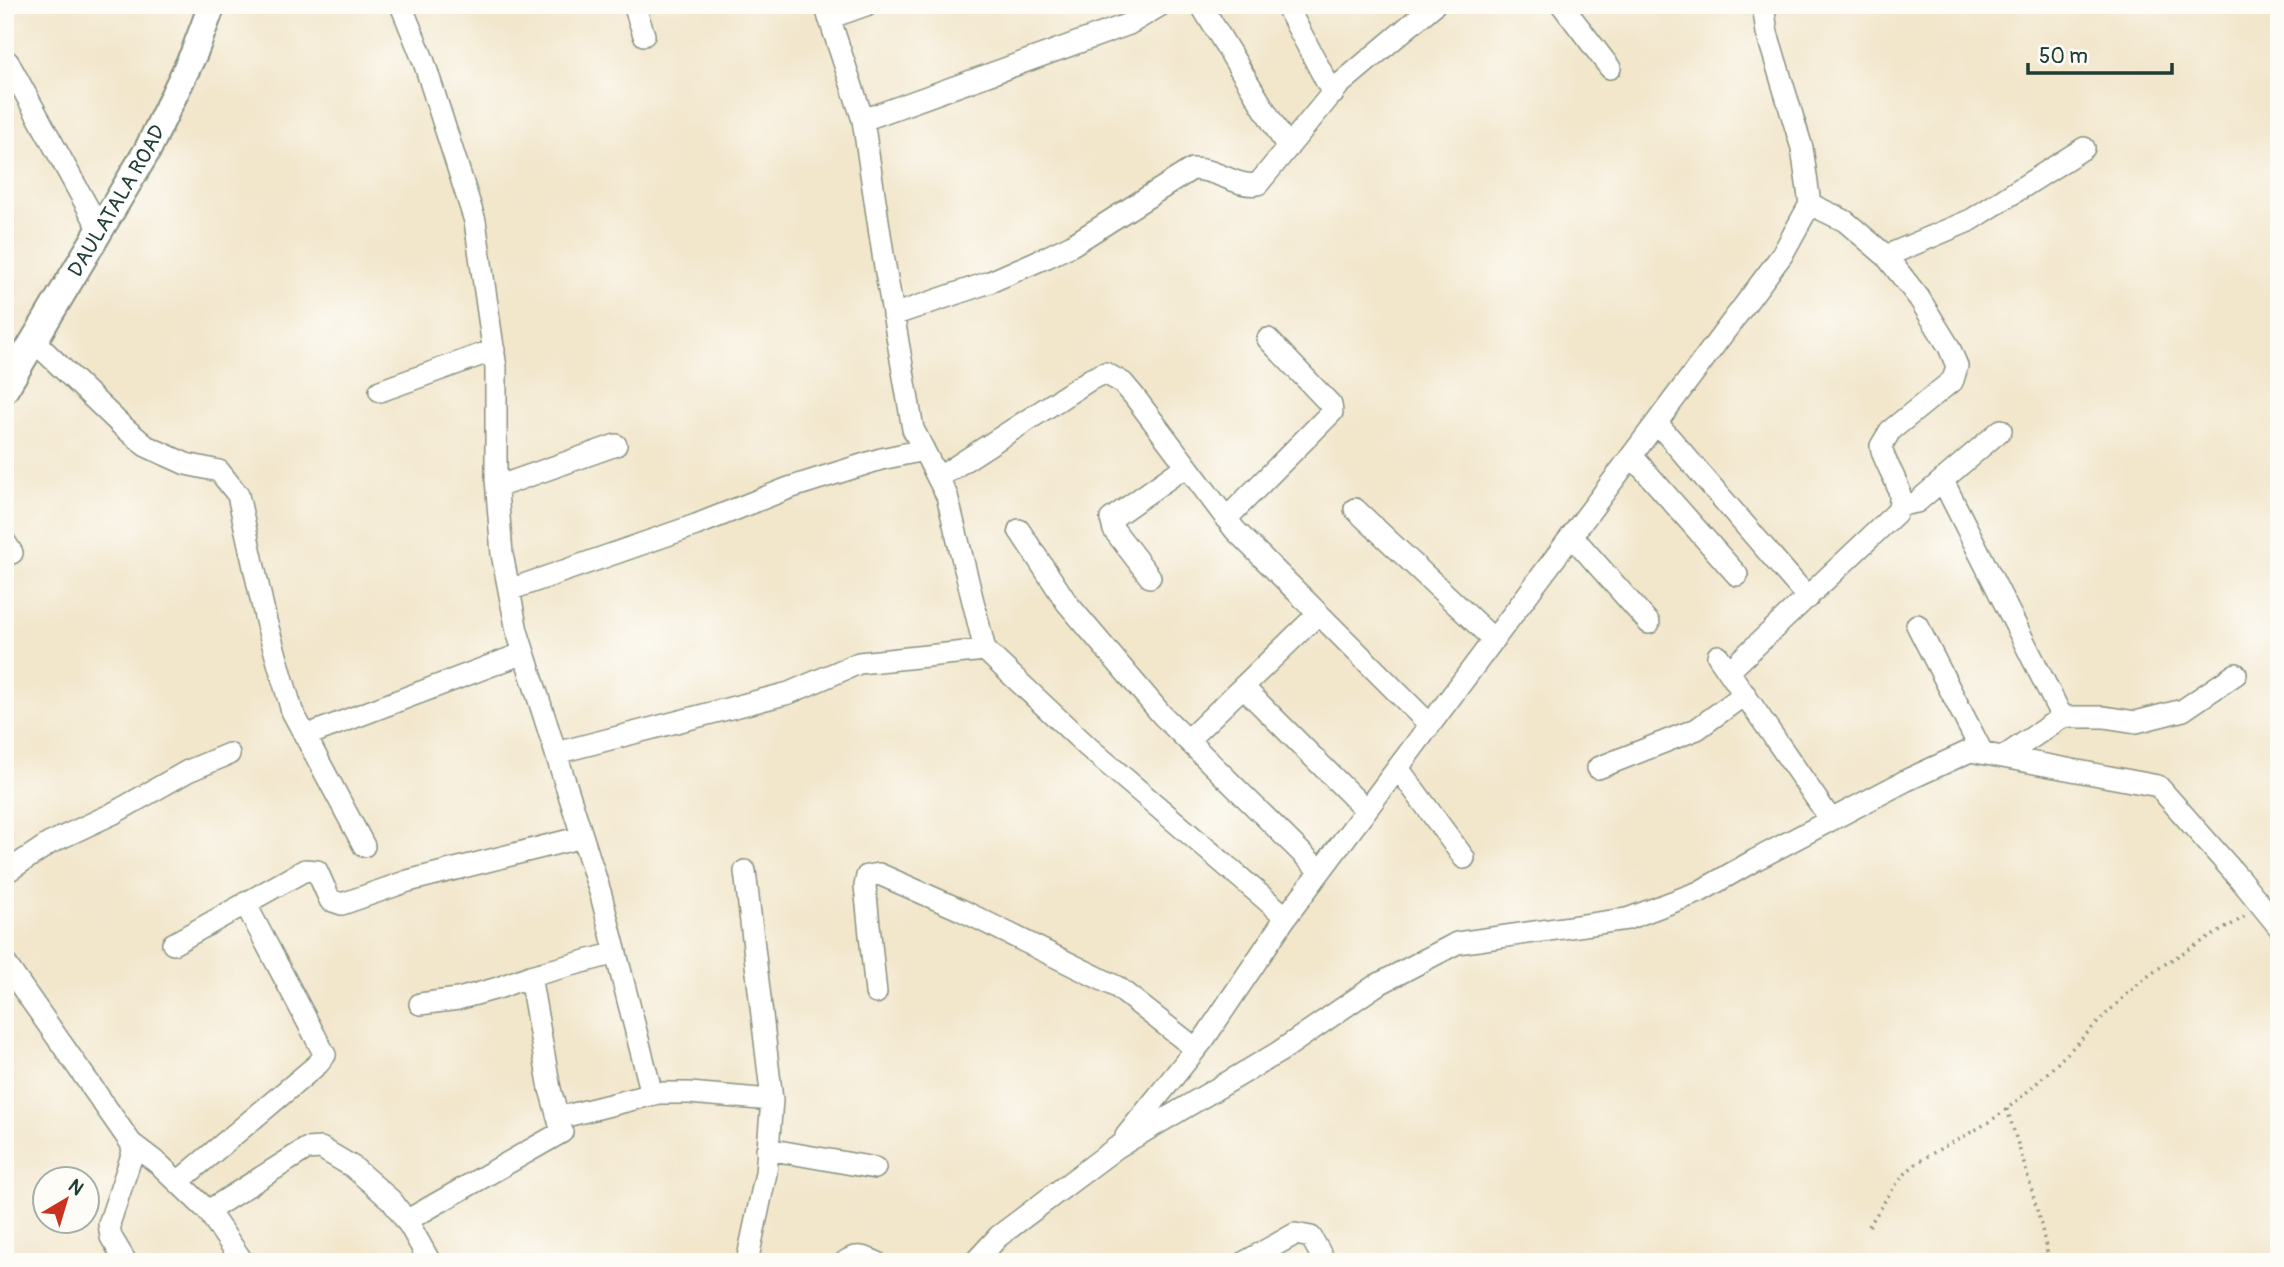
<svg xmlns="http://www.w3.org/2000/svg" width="2284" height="1267" font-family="Pangolin,sans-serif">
<rect width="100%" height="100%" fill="#fdfcf7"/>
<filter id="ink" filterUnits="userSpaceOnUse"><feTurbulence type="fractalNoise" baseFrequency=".0143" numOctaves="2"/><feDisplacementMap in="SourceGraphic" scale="14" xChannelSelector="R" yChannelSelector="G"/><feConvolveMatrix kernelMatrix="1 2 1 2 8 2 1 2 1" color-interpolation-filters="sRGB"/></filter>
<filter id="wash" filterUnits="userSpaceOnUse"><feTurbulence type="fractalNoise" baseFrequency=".00686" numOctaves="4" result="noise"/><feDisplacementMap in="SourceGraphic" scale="28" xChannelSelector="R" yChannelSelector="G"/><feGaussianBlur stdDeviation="1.57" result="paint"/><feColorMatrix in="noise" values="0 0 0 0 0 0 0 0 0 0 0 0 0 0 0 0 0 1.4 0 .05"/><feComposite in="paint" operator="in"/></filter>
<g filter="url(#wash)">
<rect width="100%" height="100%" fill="#f2e6cb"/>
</g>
<g filter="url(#ink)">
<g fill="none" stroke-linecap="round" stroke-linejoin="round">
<defs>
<path id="minor" d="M401,5L424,62L475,221L496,368V479L502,554L517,631L601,895L652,1094
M634,5L644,35
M825,5L863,120L884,261L913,429L947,496L985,650L1088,747L1286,917
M1201,5L1288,148
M1286,5L1333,94
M1562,5L1610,68
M829,18L866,5
M8,62L100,230
M863,120L1129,24L1161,5
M1886,256L1971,220L2084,148
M893,315L990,282L1047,257L1072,245L1192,169C1216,168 1237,188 1258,184L1339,85L1434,5
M34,341L120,424L146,446L186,464L219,471L238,495L266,621L292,711L364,846
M380,391L494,350
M1657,423L1808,598
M1632,456L1737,575
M938,478L1091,379L1105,373L1123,383L1134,396L1235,530L1430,725
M1943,481L2062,717
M497,487L616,445
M1901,505L1917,502L2001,430
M1355,509L1494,640
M1226,519L1332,412L1331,405L1268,339
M1019,530L1067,603L1162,715L1320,871
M1572,536L1649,623
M5,542L12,553
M1150,577L1114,530L1111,519L1186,466
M509,590L696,525L789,488L881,459L924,450
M1917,625L1982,752
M1718,656L1831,820
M1729,671L1896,513C1910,491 1884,468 1881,446L1890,431L1953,380L1957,366L1949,347L1919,298L1886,256L1845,221L1810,204
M1243,687L1366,810
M305,736L524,653
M1188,740L1318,614
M556,753L789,693L859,663L985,650
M2005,756L2062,717H2104L2136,722L2183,710L2236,674
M1398,768L1464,858
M1598,768L1697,729L1745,694
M745,871L772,1100L766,1173L747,1262
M5,873L50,843L112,814L188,771L229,754
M173,944L305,870L317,871L330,900L342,904L408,881L582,837
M5,963L131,1143L133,1152L109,1224L111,1237L126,1262
M876,993L865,886L867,876L879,874L961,910L1117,987L1196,1049
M420,1004L458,999L498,988L530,976L616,953
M558,1118L658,1093H689L772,1100
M1126,1136L1204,1039L1286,917L1782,255L1810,204L1802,148L1767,33L1764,11L1766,5
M131,1143L160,1165L208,1211L243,1262
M767,1149L875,1168
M178,1182L318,1064L325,1055L245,903
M208,1211L306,1149L321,1148L353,1167L392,1201L410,1226L430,1262
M406,1221L562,1132L550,1089L530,976
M845,1262C856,1253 864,1257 876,1262
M975,1262L999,1236L1116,1148L1279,1052L1375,986L1457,943L1627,919L1699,892L1755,860L1907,780L1970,751L2158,786L2239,878L2279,927
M1245,1262L1295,1234L1311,1237L1325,1262"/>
<g id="major">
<path id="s1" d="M5,389L147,151L194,53L212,5"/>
</g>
</defs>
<!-- minor casing -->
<use href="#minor" stroke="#889280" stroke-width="24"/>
<!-- major casing -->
<use href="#major" stroke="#889280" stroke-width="30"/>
<!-- path -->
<path stroke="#889280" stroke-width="3.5" stroke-dasharray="2 5" stroke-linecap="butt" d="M2007,1109C2023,1160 2039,1210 2049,1262
M1869,1226C1883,1205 1896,1179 1917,1163C1946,1143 1980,1131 2008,1108C2054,1071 2091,1026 2135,987C2166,959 2211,938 2247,915"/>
<!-- minor -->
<use href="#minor" stroke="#fff" stroke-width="21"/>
<!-- major -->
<use href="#major" stroke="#fff" stroke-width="26"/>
</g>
</g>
<g text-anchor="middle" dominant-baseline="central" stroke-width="7" stroke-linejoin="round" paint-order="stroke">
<!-- street labels -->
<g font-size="21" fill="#1f3d34" stroke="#fdfcf7">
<text stroke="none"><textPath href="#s1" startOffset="219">DAULATALA ROAD</textPath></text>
</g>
</g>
<!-- margin -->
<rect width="2284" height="1267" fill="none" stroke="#fdfcf7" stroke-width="28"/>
<!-- north arrow -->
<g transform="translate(66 1200) rotate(38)"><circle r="33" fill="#fdfcf7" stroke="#a4b0a9" stroke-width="2"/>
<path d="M0-5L12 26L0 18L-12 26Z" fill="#c8321e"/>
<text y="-10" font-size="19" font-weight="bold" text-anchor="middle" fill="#1f3d34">N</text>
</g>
<!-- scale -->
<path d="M2028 63v10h144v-10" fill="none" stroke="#1f3d34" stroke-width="3.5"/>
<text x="2039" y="63" font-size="21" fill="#1f3d34" stroke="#fdfcf7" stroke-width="5" paint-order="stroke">50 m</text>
</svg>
